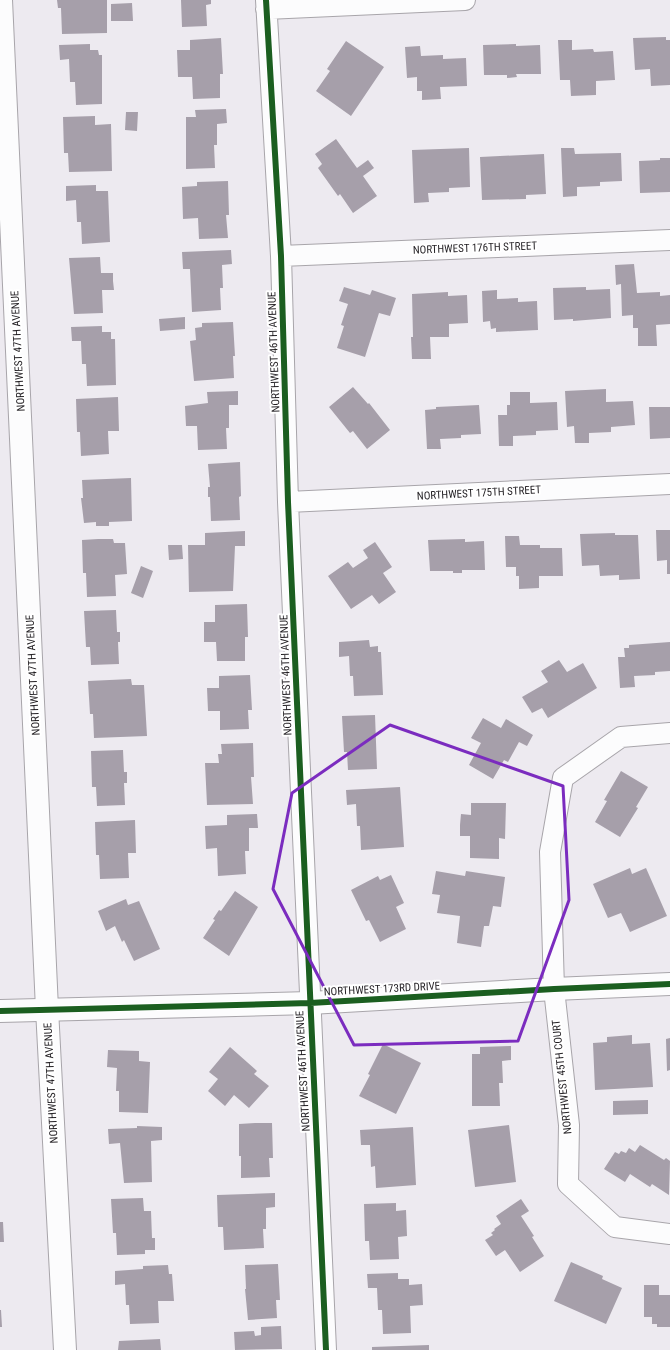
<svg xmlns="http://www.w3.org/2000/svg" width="670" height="1350" font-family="'Roboto Condensed',sans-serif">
<rect width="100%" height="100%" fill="#edeaf0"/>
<!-- building -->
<path fill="#a69faa" d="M57,0H107V33L62,34L61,8H58Z
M181,0H211V4L206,5L207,26L182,27Z
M132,3L133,21H111V4Z
M666,37V40H670V85L651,86L650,69L635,70L633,38Z
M221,38L223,74H220V98L193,99L192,77H178L177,50H190V40Z
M558,40H572V50L593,49L594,52L613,51L615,80L596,81V95L571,96L570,80H560Z
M346,41L384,67L351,116L316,91L330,71L327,69Z
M90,44V50H98L99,55H102V104L76,105L75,82H70L69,59L60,60L59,45Z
M516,44V46L540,45L541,74H516L517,77L507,78V75H484L483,45Z
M420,46L421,56L443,55V59L466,58L467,86L440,87L441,99L422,100V91H417V77L407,78L405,47Z
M226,109L227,123L217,124V145H214L215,168L186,169V117H196L195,110Z
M126,112H138L137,131L125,130Z
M95,116V125L111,124L112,171L69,172L68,153H64L63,117Z
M336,139L357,168L368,160L374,168L363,176L377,196L353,213L340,194L338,196L318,168L322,164L315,154Z
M469,148L470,187L449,188V192L428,193L429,202L414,203L412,150Z
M561,148H574L575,154L621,153L622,181L600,182V186L577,187V196L563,197Z
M544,154L546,194L526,195V199L482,200L480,157Z
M660,158H670V192L640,193L639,161L660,160Z
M228,181L229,215H226L228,238L199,239L198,218L183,219L182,187L197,186V182Z
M96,185V191H108L110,242L82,244L81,222H77L76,200L66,201V186Z
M231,250L232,264L222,265L223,288H220L221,310L192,312L190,269H183L182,252Z
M100,257L101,273H113V281L114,290H102L103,313L74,314L69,258Z
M634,264L637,293L660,292V296L670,295V324L656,325L657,346H638V328H633V315L622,316L621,284L616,285L615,265Z
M344,287L370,295L372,290L396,298L390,316L379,313L365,357L337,348L344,326L341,325L348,304L339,301Z
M586,287V290L610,289L611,318L573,321V319L554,320L553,288Z
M497,290V299L518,298V302L537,301L538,330L496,332V328L491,329L490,321L483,322L482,291Z
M448,292V296L467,295L468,323L449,324V337H430L431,359H412L411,337H413L412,294Z
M185,317V329L160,331L159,319Z
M233,322L235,356H233L234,378L194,381L190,341L196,340L195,328L202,327V323Z
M102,326V332H111V339H115L116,385L87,386L86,364H82L81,341H72L71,327Z
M353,387L368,404L369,403L390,430L367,449L353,431L350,433L329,407Z
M606,389V402L633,401L635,425L611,427V432L589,433V443H575L574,426L567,427L565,391Z
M238,391V405H229V428H226L227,449L198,450L197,426H186L185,406L208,403L207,392Z
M510,392H530V403L557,402L558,430L536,431V435L513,436V446H499L498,415H507V405H510Z
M118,397L119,431H108L109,454L81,456L80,432H77L76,399Z
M479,405L481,434L461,435V438L440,439L441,449H427L425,410L436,409V407Z
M649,407H670V438L650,439Z
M240,462L241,496L239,497L240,520L211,521L210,497H208V487H210L208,464Z
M131,478L132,521L109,522V526H96V522L84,523L81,498H83L82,480Z
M656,530H670V574H667V560L657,561Z
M245,531V546H235L233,591L189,592L188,545H205V533Z
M615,533V535H638L640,579L619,580V575L600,576L599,565L582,566L580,534Z
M505,536H519L520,545H540V548H562L563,576H539V588L519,589V576H516V567H506Z
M98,539H113L114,543H125L127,574L115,575L116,596L87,597L86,573H83L82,540Z
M465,539V542L484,541L485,570H462V573H453V571H430L428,540Z
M375,542L392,567L383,573L396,592L379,604L372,595L351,609L328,576L348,562L353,568L368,558L363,550Z
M168,545H182L183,559L169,560Z
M141,566L153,571L143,598L131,593Z
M247,604L248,637H245V661H217L216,642H204V622H215V605Z
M116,610L117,632H120V642H118L119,664L91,665L90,647H86L84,611Z
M369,640L370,647L378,646V652H381L383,695L354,696L353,676H350L349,656L339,657V642Z
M670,642V671L655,672V675L634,676L635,687L620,688L618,657H625L624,648H629V645Z
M559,660L567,672L583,663L597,688L548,718L542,708L532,713L522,697L548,682L541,671Z
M250,675L252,710H248L249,729L220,730V711H208L207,688H219V676Z
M131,679L132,685H144L147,736L94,738L93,714H90L88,681Z
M375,715L377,769L348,770L347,752H344L342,716Z
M483,718L501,728L506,719L533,735L527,746L519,742L508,762L504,760L493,779L469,765L481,743L471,738Z
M253,743L254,777H251L253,804L207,805L205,763H219L218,754H222L221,744Z
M123,750L124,772H127V783H124L125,805L97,806L96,787H92L91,751Z
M621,771L648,787L636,807L638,808L620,837L595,822L607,801L604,800Z
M400,787L404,847L361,850L360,826H357L356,804L347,805L346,790Z
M471,803H506L505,839L499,838V859L470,858V836H460V825L461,814L471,815Z
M257,814L258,828H249V851H245L246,874L218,876L217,848L206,849L205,826L227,825V815Z
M135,820L136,853H128L129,878L100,879L99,855H96L95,822Z
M630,868L632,874L646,868L667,916L630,932L621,913L608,918L593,884Z
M436,871L465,876L466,871L505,877L501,907L493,906L489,926H484L481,947L457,943L460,916L437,913L440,895L432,894Z
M391,875L404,903L396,907L406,929L380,942L369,920L366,921L351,890L378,876L380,880Z
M235,891L258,907L229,956L203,938L215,920L213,919L219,910L221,911Z
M126,899L128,905L139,901L160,949L134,961L124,940L122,942L115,926L106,931L98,911Z
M632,1035V1044L650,1043L653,1087L595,1090L593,1043L607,1042V1037Z
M670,1038V1070L667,1071L666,1039Z
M383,1044L421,1063L396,1114L359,1096L370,1075L368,1074Z
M511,1046V1060L502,1061L503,1083H499L500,1106H472V1054H480V1047Z
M230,1047L257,1071L254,1074L269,1086L249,1108L234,1095L225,1106L208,1091L218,1079L209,1072Z
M108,1050L139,1051V1061L150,1062L148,1113L119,1112V1091H116L117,1068L107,1067Z
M648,1100V1114L613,1115V1101Z
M255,1123H272L273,1158H269L270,1177L241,1178V1156H239V1124Z
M509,1125L516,1182L475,1187L468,1130Z
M137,1126L162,1127V1140L151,1141L152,1182L124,1183L120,1143L109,1144L108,1129L137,1128Z
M413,1127L416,1185L376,1188L375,1166L371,1167L370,1145H361L360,1130Z
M640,1145L664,1160L666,1158L670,1161L669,1195L652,1184L650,1187L630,1174L625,1182L604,1169L615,1152L619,1154L621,1151L626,1153L629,1148L635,1152Z
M275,1193V1207L266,1208V1229H263L264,1248L224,1250L223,1227H218L217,1195Z
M143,1198L144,1211H151L152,1238H155V1250H145V1254L117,1255L116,1233H113L111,1199Z
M521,1199L529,1211L521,1216L534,1236L532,1237L544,1256L520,1272L505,1250L496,1256L485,1240L493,1235L491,1233L495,1230L494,1229L501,1224L496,1216Z
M396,1203V1211L406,1210L407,1236L398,1237L399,1259L370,1260L369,1241H365L364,1204Z
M0,1222H3L4,1242H0Z
M571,1262L603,1276L602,1279L622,1288L606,1324L554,1301Z
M278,1264L280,1300H276L277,1318L248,1320L245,1289H246L245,1265Z
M168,1265L169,1274H172L174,1301H158L159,1323L130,1324L129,1305H126L125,1284L115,1285V1271L143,1269V1266Z
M398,1273V1279H409V1285L422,1284L423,1305L410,1306L411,1333L383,1334L382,1310H378L377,1288H368L367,1274Z
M644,1285H659V1295H670V1327H657V1324H652V1317H644Z
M0,1310H1L2,1327H0Z
M281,1326L282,1349L235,1350L234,1332L254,1331L255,1336L261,1335V1327Z
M160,1339L161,1350H118L119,1341Z
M429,1345V1350H372V1347Z"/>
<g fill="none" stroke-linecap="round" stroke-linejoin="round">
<defs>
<path id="minor" d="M266,0L281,256L288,502L326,1350
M266,9L465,0
M281,256L670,240
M288,502L670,484
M670,733L621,737L563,778L550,852L554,989L569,1125L568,1184L615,1227L670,1234"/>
<path id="tertiary" d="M0,1011L310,1003L554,989L670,984"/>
<path id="secondary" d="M1,0L47,1009L65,1350"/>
</defs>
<!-- minor casing -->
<use href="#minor" stroke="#a8a5aa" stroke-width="22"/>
<!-- tertiary casing -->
<use href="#tertiary" stroke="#a8a5aa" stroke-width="24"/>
<!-- secondary casing -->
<use href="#secondary" stroke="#a8a5aa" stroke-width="24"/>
<!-- minor -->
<use href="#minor" stroke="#fcfcfd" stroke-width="20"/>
<!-- tertiary -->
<use href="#tertiary" stroke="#fcfcfd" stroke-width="22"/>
<!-- secondary -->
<use href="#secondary" stroke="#fcfcfd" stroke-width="22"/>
<defs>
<path id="cycleway" d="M266,0L281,256L288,502L326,1350
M0,1011L310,1003L554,989L670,984"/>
</defs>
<!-- cycleway casing -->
<use href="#cycleway" stroke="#fff" stroke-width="8"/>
<!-- cycleway -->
<use href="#cycleway" stroke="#1b5e20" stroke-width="6"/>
</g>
<!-- marked area -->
<path fill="none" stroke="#7b2cbf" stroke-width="3" stroke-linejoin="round" d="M390,725L563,786L569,900L518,1041L354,1045L273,889L292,793Z"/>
<g text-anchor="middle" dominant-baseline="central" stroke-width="4" stroke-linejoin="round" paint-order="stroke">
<!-- street labels -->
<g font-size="11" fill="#201d21" stroke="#fff">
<text transform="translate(475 248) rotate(-2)">NORTHWEST 176TH STREET</text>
<text transform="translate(18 351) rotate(-93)">NORTHWEST 47TH AVENUE</text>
<text transform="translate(274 352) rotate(-92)">NORTHWEST 46TH AVENUE</text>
<text transform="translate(479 493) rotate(-3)">NORTHWEST 175TH STREET</text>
<text transform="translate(33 675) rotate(-93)">NORTHWEST 47TH AVENUE</text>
<text transform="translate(286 675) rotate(-92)">NORTHWEST 46TH AVENUE</text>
<text transform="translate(382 989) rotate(-3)">NORTHWEST 173RD DRIVE</text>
<text transform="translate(303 1071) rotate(-93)">NORTHWEST 46TH AVENUE</text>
<text transform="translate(562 1077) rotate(-96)">NORTHWEST 45TH COURT</text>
<text transform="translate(51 1083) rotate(-93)">NORTHWEST 47TH AVENUE</text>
</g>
</g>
</svg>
